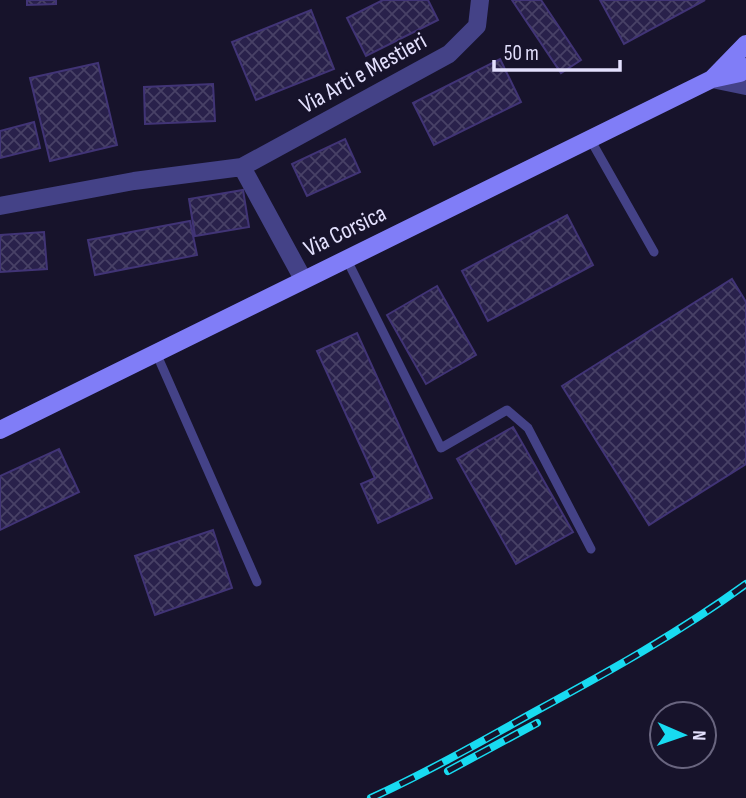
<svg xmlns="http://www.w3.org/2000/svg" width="746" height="798" font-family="'Sofia Sans Condensed',sans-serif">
<defs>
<pattern id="building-cross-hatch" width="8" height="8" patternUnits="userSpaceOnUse" patternTransform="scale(1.75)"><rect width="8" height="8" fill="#29214b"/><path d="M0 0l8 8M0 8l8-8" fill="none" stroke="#484166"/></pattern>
</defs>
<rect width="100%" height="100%" fill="#17132b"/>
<!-- building -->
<path fill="url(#building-cross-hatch)" stroke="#413476" stroke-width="2" d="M27,0H56V4L27,5Z
M383,0H428L438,20L366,56L347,18Z
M512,0H541L581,60L561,73Z
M600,0H705L624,44Z
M311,10L334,69L256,100L232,42Z
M500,59L521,102L434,145L413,103Z
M98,63L117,145L50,161L30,78Z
M213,84L215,121L145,124L144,87Z
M34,122L40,148L0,158V131Z
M345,139L360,172L307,196L292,164Z
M243,190L249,227L195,236L189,199Z
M567,215L593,265L488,321L462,271Z
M190,221L197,255L95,275L88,240Z
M44,232L47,269L0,272V235Z
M732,279L746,302V464L649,525L562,386Z
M437,286L476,355L426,384L387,315Z
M357,333L432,498L378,523L361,484L375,478L317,351Z
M513,427L573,532L516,564L457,459Z
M59,449L79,492L0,530V476Z
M213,530L232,588L155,615L135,556Z"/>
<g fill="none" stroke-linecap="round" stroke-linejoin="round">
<!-- lane -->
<path stroke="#444287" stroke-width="9" d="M590,139L654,252
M346,258L441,448L507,410L528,428L591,549
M157,355L257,582"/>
<!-- street -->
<path stroke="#444287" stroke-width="18" d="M712,79L746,86
M242,167L303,279
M0,206L134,181L242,167L449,54L477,26L480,0"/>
<!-- secondary -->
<path stroke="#807df7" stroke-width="18" d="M712,79L746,44
M0,430L712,79L740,73L746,67"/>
<defs>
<path id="rail" d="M448,771L537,723
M371,798C428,772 482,741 536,711C608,672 680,632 746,584"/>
</defs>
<!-- rail casing -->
<use href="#rail" stroke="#18dbf1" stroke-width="8"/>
<!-- rail -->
<use href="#rail" stroke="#17132b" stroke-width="5" stroke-dasharray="16" stroke-linecap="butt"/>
</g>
<g text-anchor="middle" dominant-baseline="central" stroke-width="5" stroke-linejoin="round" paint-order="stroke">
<!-- street labels -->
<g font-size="24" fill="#e3e0fd" stroke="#17132b">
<text transform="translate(363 73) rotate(-29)">Via Arti e Mestieri</text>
<text transform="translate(345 231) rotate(-26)">Via Corsica</text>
</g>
</g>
<!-- north arrow -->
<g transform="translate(683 735) rotate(92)"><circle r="33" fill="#17132b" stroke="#69657f" stroke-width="2"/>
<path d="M0-5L12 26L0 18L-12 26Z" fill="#18dbf1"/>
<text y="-10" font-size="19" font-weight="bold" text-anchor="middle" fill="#e3e0fd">N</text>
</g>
<!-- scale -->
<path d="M494 60v10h126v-10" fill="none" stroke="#e3e0fd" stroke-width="3.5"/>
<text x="504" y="60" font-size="21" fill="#e3e0fd" stroke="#17132b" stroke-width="5" paint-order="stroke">50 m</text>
</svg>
